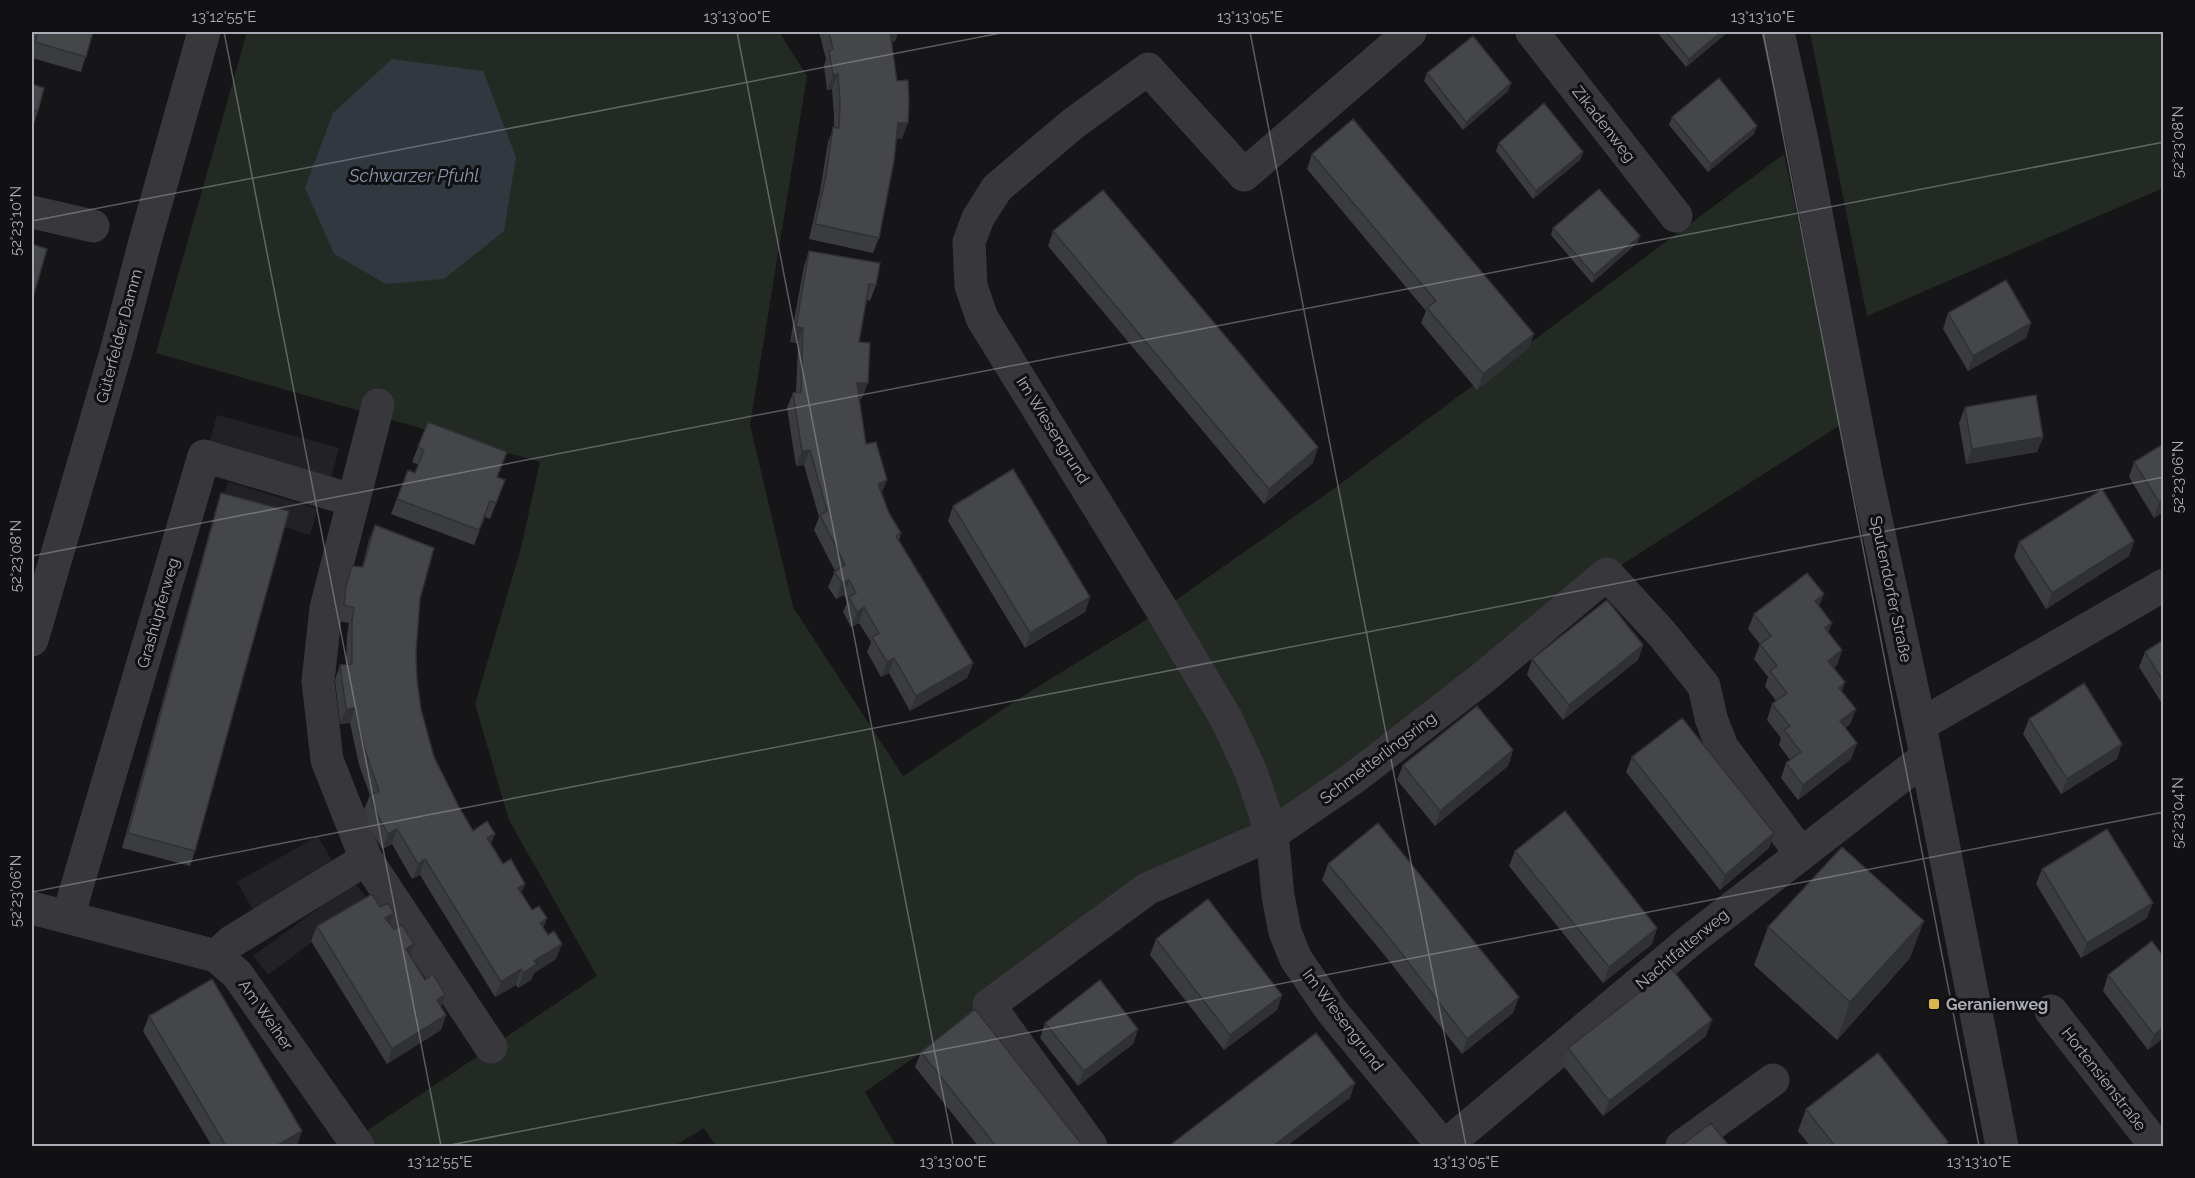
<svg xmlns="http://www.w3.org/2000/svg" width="2195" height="1178" font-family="Raleway,sans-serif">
<rect width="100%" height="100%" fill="#161618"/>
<!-- built -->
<path fill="#222224" d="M217,415L339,448L331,478L209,444Z
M228,482L318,509L310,535L220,507Z
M318,836L334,864L253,910L237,882Z
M354,882L368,900L268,975L253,956Z"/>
<!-- green -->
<path fill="#232a24" d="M247,32H779L807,76L750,425L793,607L903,776L1023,696L1162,610L1339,485L1784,154L1842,424L1607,574L1355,777L1147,889L989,1005L865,1092L896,1146H716L704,1128L674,1146H344L597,976L509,820L475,704L521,548L540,462L156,353Z
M1810,32H2163V188L1867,316Z"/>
<!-- water -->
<path fill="#31383f" d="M392,59L483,71L516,157L504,231L444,279L386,284L334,254L305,188L333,113Z"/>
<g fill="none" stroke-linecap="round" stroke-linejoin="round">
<!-- minor -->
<path stroke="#38383c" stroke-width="33" d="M1410,32L1244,175L1148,69L1074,123L997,188L978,218L969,242L971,286L982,318L1162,610L1227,720L1251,772L1272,834L1278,896L1285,932L1296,959L1331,1010L1443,1146
M1532,32L1676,216
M1778,32L1802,140L1866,473L1920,725L2002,1146
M32,212L93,226
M378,405L326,608L318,681L327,760L366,859L491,1047
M32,640L118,345L144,245L204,32
M1920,725L2164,585
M32,908L216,956L237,974L358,1146
M68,917L204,456L352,500
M216,956L231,942L366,859
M2051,1011L2156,1146
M1091,1146L989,1005L1147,889L1272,834L1355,777L1484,677L1607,574L1663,635L1704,686L1711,718L1722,747L1801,854
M1445,1146L1692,939L1925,758
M1682,1146L1773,1080"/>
</g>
<!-- wall -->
<path fill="#3b3c40" d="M32,32H93L81,72L32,58V50L33,45H32Z
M819,32H898L895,41L892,42L902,139L896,138L879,238L873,253L809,239L820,191L828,142L834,127V116L832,89L827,90L824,66L826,59Z
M1657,32H1728L1686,67Z
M1427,73L1511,83L1508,91L1463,130L1424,81Z
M32,84L38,111L33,127L32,126Z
M1672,117L1754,134L1708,172L1669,125Z
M1499,143L1583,152L1580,160L1533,199L1496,151Z
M1312,154L1534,334L1528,349L1477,390L1421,323L1426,311L1307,169Z
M1553,228L1640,236L1637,243L1592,283L1551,235Z
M1053,231L1318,447L1313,463L1264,504L1048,246Z
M809,251L876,285L870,301L867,300L859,342L862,399H859L865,438L882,494L889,513L901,533L899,540L973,663L967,678L910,711L889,673L881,677L867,652L871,642L859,623L851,627L843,612L847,602L844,595L836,599L828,587L835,571L814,530L819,517L804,465L796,466L787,408L793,393L796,392L798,343L790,342L804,266Z
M1948,313L2031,323L2026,338L1968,371L1943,329Z
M1965,407L2043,437L2037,452L1966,464L1959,423Z
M428,422L498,477L505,480L490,519L485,517L474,545L391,514L408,470L415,473L419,465L412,462Z
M2163,444V512L2154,518L2129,477L2134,462Z
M221,493L195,851L190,866L122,848L216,508Z
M953,506L1090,597L1085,612L1025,648L948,521Z
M375,525L420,599L416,652L417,679L421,709L434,757L459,807L473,831L491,844L503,864L525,884L521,893L532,910L547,918L543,928L556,959L534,973L531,980L518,988L516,985L495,997L420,875L412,879L392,844L382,849L371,830L364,810L370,795L359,765L350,723L340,724L335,680L340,665H346L347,636L349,623L338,621L341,601L352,566L362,567L369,540Z
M2134,541L2129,556L2046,609L2014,557L2019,542Z
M1819,607L1832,623L1828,632L1842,650L1837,665L1834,668L1842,692L1856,709L1850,724L1845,728L1857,743L1851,759L1798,800L1781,778L1786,763L1790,760L1779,745L1781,738L1767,720L1772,704L1776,701L1765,686L1768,677L1754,659L1760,644L1748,629L1754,614Z
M2163,640V705L2139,667L2145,652Z
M1643,645L1638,660L1563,720L1527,675L1532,659Z
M2029,719L2117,759L2061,794L2023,734Z
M1513,750L1508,766L1435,826L1397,780L1403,765Z
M1632,757L1774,833L1769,848L1720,890L1626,772Z
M1515,851L1657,928L1652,944L1603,983L1509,866Z
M1328,864L1519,997L1513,1013L1462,1054L1386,957L1322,880Z
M2042,869L2147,918L2081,958L2036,884Z
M380,907L394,913L390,924L425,980L445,994L441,1006L446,1015L441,1030L387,1064L311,941L317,926Z
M1768,927L1910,958L1837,1040L1754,965Z
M1156,939L1282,995L1277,1010L1224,1050L1150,955Z
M2108,975L2163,1038L2148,1050L2103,991Z
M149,1016L297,1146H212L143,1031Z
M1045,1023L1138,1029L1133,1044L1078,1086L1040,1038Z
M1706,1036L1603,1116L1562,1064L1568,1048Z
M921,1052L1083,1146H978L915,1067Z
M1806,1109L1948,1142L1947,1146H1810L1798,1131Z"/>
<!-- shaded-wall -->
<path fill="#303134" d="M888,32H898L895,41L884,43Z
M1721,32H1728L1686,67L1689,59Z
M838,74L832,89L827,90L833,75Z
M1511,83L1508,91L1463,130L1466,122Z
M898,123H908L902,139L892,138Z
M1757,126L1754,134L1708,172L1711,164Z
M1583,152L1580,160L1533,199L1536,191Z
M1640,236L1637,243L1592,283L1594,275Z
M2031,323L2026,338L1968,371L1973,356Z
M796,327L803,328L798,343L790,342Z
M1534,334L1528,349L1477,390L1483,374Z
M857,383H868L862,399L851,398Z
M2043,437L2037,452L1966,464L1972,449Z
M1318,447L1313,463L1264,504L1269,489Z
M810,450L804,465L796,466L802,451Z
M887,480L881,495L878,484Z
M2163,500V512L2154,518L2159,502Z
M2134,541L2129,556L2046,609L2052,593Z
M849,580L844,595L836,599L842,583Z
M1824,594L1818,609L1815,601Z
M1090,597L1085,612L1025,648L1030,633Z
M864,607L859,623L851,627L857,612Z
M1832,623L1826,639L1825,628Z
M1643,645L1638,660L1563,720L1569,705Z
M1842,650L1837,665L1823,676L1828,661Z
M894,658L889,673L881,677L887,662Z
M973,663L967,678L910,711L916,696Z
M1845,682L1840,698L1839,688Z
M355,708L350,723L340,724L346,709Z
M1856,709L1850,724L1835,737L1840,721Z
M1857,743L1851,759L1798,800L1803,785Z
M2122,744L2117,759L2061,794L2067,779Z
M1513,750L1508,766L1435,826L1440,811Z
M397,829L392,844L382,849L388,834Z
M1774,833L1769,848L1720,890L1725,875Z
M495,834L489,849L487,838Z
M425,859L420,875L412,879L418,864Z
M525,884L519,899L518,888Z
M2153,903L2147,918L2081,958L2087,943Z
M394,913L389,928L385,918Z
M547,918L541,934L540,923Z
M1924,921L1910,958L1837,1040L1850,1002Z
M1657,928L1652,944L1603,983L1609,967Z
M414,944L409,959L406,949Z
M562,944L556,959L534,973L531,980L518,988L523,973L534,961Z
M521,969L516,985L495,997L501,982Z
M445,994L440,1010L437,1000Z
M1282,995L1277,1010L1224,1050L1230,1035Z
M1519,997L1513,1013L1462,1054L1467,1039Z
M446,1015L441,1030L387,1064L392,1049Z
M1712,1020L1706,1036L1603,1116L1609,1101Z
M2163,1027V1038L2148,1050L2154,1035Z
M1138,1029L1133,1044L1078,1086L1084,1071Z
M1355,1083L1350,1098L1287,1146H1273Z
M302,1131L297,1146H276Z"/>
<!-- building -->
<path fill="#45464a" stroke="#303134" stroke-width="1.5" d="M38,32H93L86,57L35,42Z
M829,32H890L897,81L908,80L909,102L908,123H898L894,161L879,238L815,224L826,176L833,127L839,128L840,101L838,74L833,75L829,51L833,49Z
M1666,32H1721L1689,59Z
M1473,36L1511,83L1466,122L1427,73Z
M1719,78L1757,126L1711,164L1672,117Z
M32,84L44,88L38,111L32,110Z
M1544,103L1583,152L1536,191L1499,143Z
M1353,119L1534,334L1483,374L1427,308L1436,301L1312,154Z
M1599,189L1640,236L1594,275L1553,228Z
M1103,190L1318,447L1269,489L1053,231Z
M32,244L47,249L32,301Z
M809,251L880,263L876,285L869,284L859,342L870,343L868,383H857L865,438L866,444L876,442L887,480L878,484L889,513L901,533L896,536L973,663L916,696L894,658L887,662L872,637L879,633L864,607L857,612L849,597L856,593L849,580L842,583L834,572L845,565L820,515L827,511L810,450L802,451L793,393L801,392L803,328L796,327Z
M2006,280L2031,323L1973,356L1948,313Z
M2036,395L2043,437L1972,449L1965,407Z
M428,422L507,452L497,477L505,480L496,503L490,501L479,530L397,499L408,470L415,473L424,450L418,447Z
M2163,444V500L2159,502L2134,462Z
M1013,469L1090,597L1030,633L953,506Z
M2102,489L2134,541L2052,593L2019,542Z
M221,493L289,511L195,851L128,833Z
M375,525L434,548L420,599L416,652L417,679L421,709L434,757L459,807L473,831L487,821L495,834L487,838L503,864L511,859L525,884L518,888L532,910L539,906L547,918L540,923L548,935L554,931L562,944L534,961L537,964L523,973L521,969L501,982L425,859L418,864L397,829L388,834L377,814L370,795L379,791L365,750L355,708L346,709L340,665L352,664V621L354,608L344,605L346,586L352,566L363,567Z
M1807,573L1824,594L1815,601L1832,623L1825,628L1842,650L1828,661L1845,682L1839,688L1856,709L1840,721L1857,743L1803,785L1786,763L1801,752L1784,730L1790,726L1772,704L1787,693L1770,671L1777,666L1760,644L1771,636L1754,614Z
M1607,600L1643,645L1569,705L1532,659Z
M2163,640V681L2145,652Z
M2084,683L2122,744L2067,779L2029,719Z
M1477,706L1513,750L1440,811L1403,765Z
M1682,718L1774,833L1725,875L1632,757Z
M1565,811L1657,928L1609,967L1515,851Z
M1378,823L1519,997L1467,1039L1392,941L1328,864Z
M2107,829L2153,903L2087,943L2042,869Z
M1842,847L1924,921L1850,1002L1768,927Z
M372,894L380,907L388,903L394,913L385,918L394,929L402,925L414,944L406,949L425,980L433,974L445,994L437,1000L446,1015L392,1049L317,926Z
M1208,899L1282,995L1230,1035L1156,939Z
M2152,941L2163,956V1027L2154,1035L2108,975Z
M1671,968L1712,1020L1609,1101L1568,1048Z
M212,979L302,1131L276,1146H226L149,1016Z
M1100,980L1138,1029L1084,1071L1045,1023Z
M975,1009L1083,1146H996L921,1052Z
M1316,1033L1355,1083L1273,1146H1169Z
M1878,1053L1948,1142L1943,1146H1835L1806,1109Z
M1711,1123L1729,1146H1681Z"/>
<!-- ticks -->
<path fill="none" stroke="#aaacb6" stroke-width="1.5" stroke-opacity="0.45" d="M224,32L441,1146M737,32L953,1146M1250,32L1466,1146M1763,32L1979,1146M32,221L1006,32M32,556L2164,142M32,892L2164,477M445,1146L2164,812"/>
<!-- markers -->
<rect fill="#dbb74a" stroke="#111113" stroke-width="2" x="1928" y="998" width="12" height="12" rx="3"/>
<g text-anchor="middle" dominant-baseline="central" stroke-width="6" stroke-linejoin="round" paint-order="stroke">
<!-- street labels -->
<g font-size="16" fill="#aaacb6" stroke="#111113">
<text transform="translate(1604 124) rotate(52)">Zikadenweg</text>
<text transform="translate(119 336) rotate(-75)">Güterfelder Damm</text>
<text transform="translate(1053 430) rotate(58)">Im Wiesengrund</text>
<text transform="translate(1891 589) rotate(78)">Sputendorfer Straße</text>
<text transform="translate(158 613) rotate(-74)">Grashüpferweg</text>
<text transform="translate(1378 758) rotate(-37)">Schmetterlingsring</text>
<text transform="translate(1682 949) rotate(-40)">Nachtfalterweg</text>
<text transform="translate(266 1015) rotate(55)">Am Weiher</text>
<text transform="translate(1343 1020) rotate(53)">Im Wiesengrund</text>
<text transform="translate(2104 1079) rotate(52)">Hortensienstraße</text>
</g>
<!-- poi labels -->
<g font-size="16" font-weight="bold" fill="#aaacb6" stroke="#111113" text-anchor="start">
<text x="1946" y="1004">Geranienweg</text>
</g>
<!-- water labels -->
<g font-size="18" font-style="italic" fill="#8597ad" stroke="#111113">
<text x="414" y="175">Schwarzer Pfuhl</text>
</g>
</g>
<!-- border -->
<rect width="2195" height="1178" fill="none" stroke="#111113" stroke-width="66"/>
<rect x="33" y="33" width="2129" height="1112" fill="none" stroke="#aaacb6" stroke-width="2"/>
<g font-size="15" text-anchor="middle" fill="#aaacb6">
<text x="224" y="22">13°12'55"E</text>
<text x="737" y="22">13°13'00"E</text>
<text x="1250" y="22">13°13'05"E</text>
<text x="1763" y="22">13°13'10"E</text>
<text transform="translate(2178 142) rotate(-90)" y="5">52°23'08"N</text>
<text transform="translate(16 221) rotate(-90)" y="5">52°23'10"N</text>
<text transform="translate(2178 477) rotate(-90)" y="5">52°23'06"N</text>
<text transform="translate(16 556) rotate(-90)" y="5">52°23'08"N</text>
<text transform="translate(2178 813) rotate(-90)" y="5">52°23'04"N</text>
<text transform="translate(16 891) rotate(-90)" y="5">52°23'06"N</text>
<text x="440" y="1167">13°12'55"E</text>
<text x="953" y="1167">13°13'00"E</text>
<text x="1466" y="1167">13°13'05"E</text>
<text x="1979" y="1167">13°13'10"E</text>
</g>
</svg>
